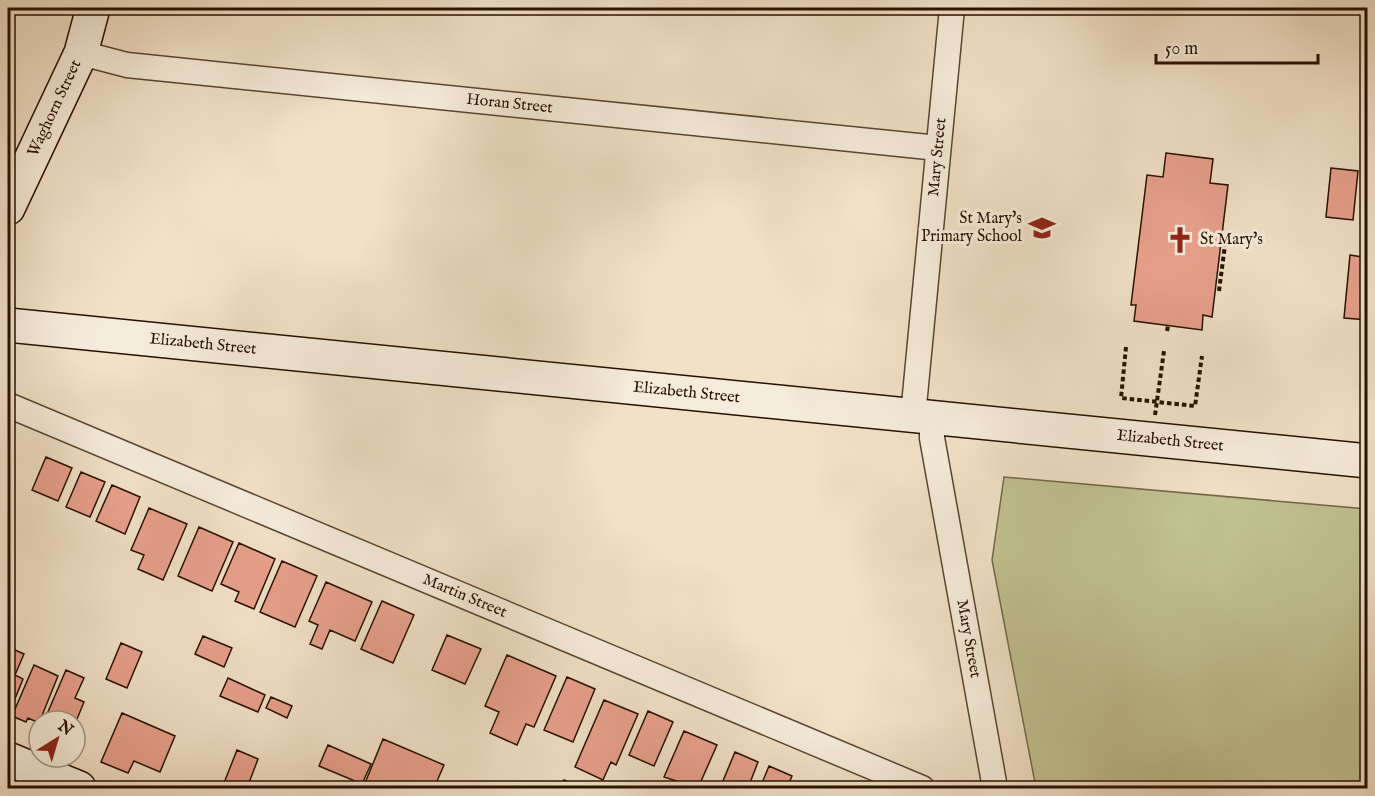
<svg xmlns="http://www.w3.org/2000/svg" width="1375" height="796" font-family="'IM FELL English',serif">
<rect width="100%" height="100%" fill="#f1e1c7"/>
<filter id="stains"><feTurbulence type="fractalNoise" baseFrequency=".00333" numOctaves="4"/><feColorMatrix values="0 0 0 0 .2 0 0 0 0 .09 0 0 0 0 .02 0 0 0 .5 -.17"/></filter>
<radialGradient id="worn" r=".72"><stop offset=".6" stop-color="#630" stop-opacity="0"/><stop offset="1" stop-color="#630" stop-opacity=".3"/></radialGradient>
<!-- green -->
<path fill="#c1c191" stroke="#746849" stroke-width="1.5" d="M1004,477L1367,509V788H1036L992,560Z"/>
<!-- building -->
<path fill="#e8a08d" stroke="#271001" stroke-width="1.5" d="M1166,153L1213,159L1210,183L1228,185L1212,317L1203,315L1202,330L1134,321L1136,305H1131L1147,175L1163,177Z
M1331,168L1358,171L1353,220L1326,217Z
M1350,255L1368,258V320L1344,318Z
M46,457L72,468L58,501L32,490Z
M81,472L105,482L90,517L66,507Z
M112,485L140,497L125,534L96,521Z
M149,508L187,524L163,580L138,569L144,555L131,550Z
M199,527L233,542L212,591L178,576Z
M239,543L275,559L254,609L235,601L239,592L221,584Z
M282,561L317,576L295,627L260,612Z
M326,582L372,602L355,641L330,630L322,649L310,644L318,625L309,621Z
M382,601L414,615L393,663L361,649Z
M447,635L481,649L465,684L432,670Z
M203,636L232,648L224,667L195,654Z
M121,643L142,652L127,688L106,679Z
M8,647L24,654L15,675L23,679L10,711Z
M507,655L556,676L534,727L526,724L517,745L490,733L499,712L485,706Z
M34,665L58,676L39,723L28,718L26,722L12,716Z
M66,670L84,678L75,698L84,702L75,724V721H44Z
M567,677L595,689L573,742L544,730Z
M228,678L265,695L258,712L220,696Z
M271,697L292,706L287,718L266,708Z
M604,700L638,714L616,765L611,762L603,780L575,767Z
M648,711L673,722L654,766L629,755Z
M122,713L175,736L160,772L134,761L128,773L101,762Z
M684,731L717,745L698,788L664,777Z
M383,739L444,765L434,788H363Z
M328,745L371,764L362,784L319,766Z
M237,750L258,759L247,788H222Z
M735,752L758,762L748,788H720Z
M769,766L792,776L787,788H760Z
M564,780L584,788H560Z"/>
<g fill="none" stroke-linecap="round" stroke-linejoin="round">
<defs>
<g id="street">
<path id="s1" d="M81,53L127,65L938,148"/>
<path id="s2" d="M8,405L922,788"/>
<path id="s3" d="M913,416L952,8"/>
<path id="s4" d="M932,418V438L995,788"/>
</g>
<g id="secondary">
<path id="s5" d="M8,208L81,53L93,8"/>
<path id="s6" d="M8,325L1368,461"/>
<path d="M8,759L79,788"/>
</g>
</defs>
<!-- street casing -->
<use href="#street" stroke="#5a4432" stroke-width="27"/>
<!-- secondary casing -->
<use href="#secondary" stroke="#271001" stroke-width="36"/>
<!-- path -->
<path stroke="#271001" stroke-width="4" stroke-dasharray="4.5 3" stroke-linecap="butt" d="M1225,245L1227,231
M1219,291L1225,245L1221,244
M1167,331L1168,326
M1126,347L1121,398L1195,406L1202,356
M1155,415L1164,351"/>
<!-- street -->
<use href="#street" stroke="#f6ecdb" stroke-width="24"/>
<!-- secondary -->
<use href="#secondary" stroke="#f6ecdb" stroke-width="33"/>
</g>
<!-- icons -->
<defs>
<symbol id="school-bare" viewBox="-9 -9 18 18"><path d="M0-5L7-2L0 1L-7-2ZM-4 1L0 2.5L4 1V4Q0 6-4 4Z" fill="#8f2418" stroke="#f6ecdb" stroke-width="2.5" paint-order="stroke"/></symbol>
<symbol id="church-bare" viewBox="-9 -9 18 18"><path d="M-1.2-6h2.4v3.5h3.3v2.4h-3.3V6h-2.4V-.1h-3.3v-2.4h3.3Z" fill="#8f2418" stroke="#f6ecdb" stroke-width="2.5" paint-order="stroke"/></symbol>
</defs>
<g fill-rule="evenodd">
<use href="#school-bare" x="1023" y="209" width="38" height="38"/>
<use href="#church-bare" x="1161" y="221" width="38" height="38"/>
</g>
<g text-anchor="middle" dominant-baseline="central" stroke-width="6" stroke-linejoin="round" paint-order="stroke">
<!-- street labels -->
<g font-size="16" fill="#271001" stroke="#f6ecdb">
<text stroke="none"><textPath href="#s1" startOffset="432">Horan Street</textPath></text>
<text stroke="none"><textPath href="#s5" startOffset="110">Waghorn Street</textPath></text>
<text stroke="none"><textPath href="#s3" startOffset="260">Mary Street</textPath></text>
<text stroke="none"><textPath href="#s6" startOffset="196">Elizabeth Street</textPath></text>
<text stroke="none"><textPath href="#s6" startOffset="682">Elizabeth Street</textPath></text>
<text stroke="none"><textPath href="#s6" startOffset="1168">Elizabeth Street</textPath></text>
<text stroke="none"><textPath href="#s2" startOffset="495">Martin Street</textPath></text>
<text stroke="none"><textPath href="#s4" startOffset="224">Mary Street</textPath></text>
</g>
<!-- poi labels -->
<g font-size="16" fill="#271001" stroke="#f6ecdb" text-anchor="end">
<text x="1022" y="219">St Mary's<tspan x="1022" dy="18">Primary School</tspan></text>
<text x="1200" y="240" text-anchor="start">St Mary's</text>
</g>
</g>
<!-- margin -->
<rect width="1375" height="796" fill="none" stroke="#f1e1c7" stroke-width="30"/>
<rect x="9" y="9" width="1357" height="778" fill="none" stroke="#271001" stroke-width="3"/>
<rect x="15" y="15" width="1345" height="766" fill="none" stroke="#271001" stroke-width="1.5"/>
<!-- north arrow -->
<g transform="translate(57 739) rotate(37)"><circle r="28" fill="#f6ecdb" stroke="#a39484" stroke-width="1.5"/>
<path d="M0-4.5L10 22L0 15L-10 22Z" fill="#8f2418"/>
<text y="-9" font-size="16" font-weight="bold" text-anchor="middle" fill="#271001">N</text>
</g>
<!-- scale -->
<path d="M1156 54v9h162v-9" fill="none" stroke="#271001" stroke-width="3"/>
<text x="1165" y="54" font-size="18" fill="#271001" stroke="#f6ecdb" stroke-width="4.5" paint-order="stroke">50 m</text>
<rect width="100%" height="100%" filter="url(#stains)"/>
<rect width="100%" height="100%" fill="url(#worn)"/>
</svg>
